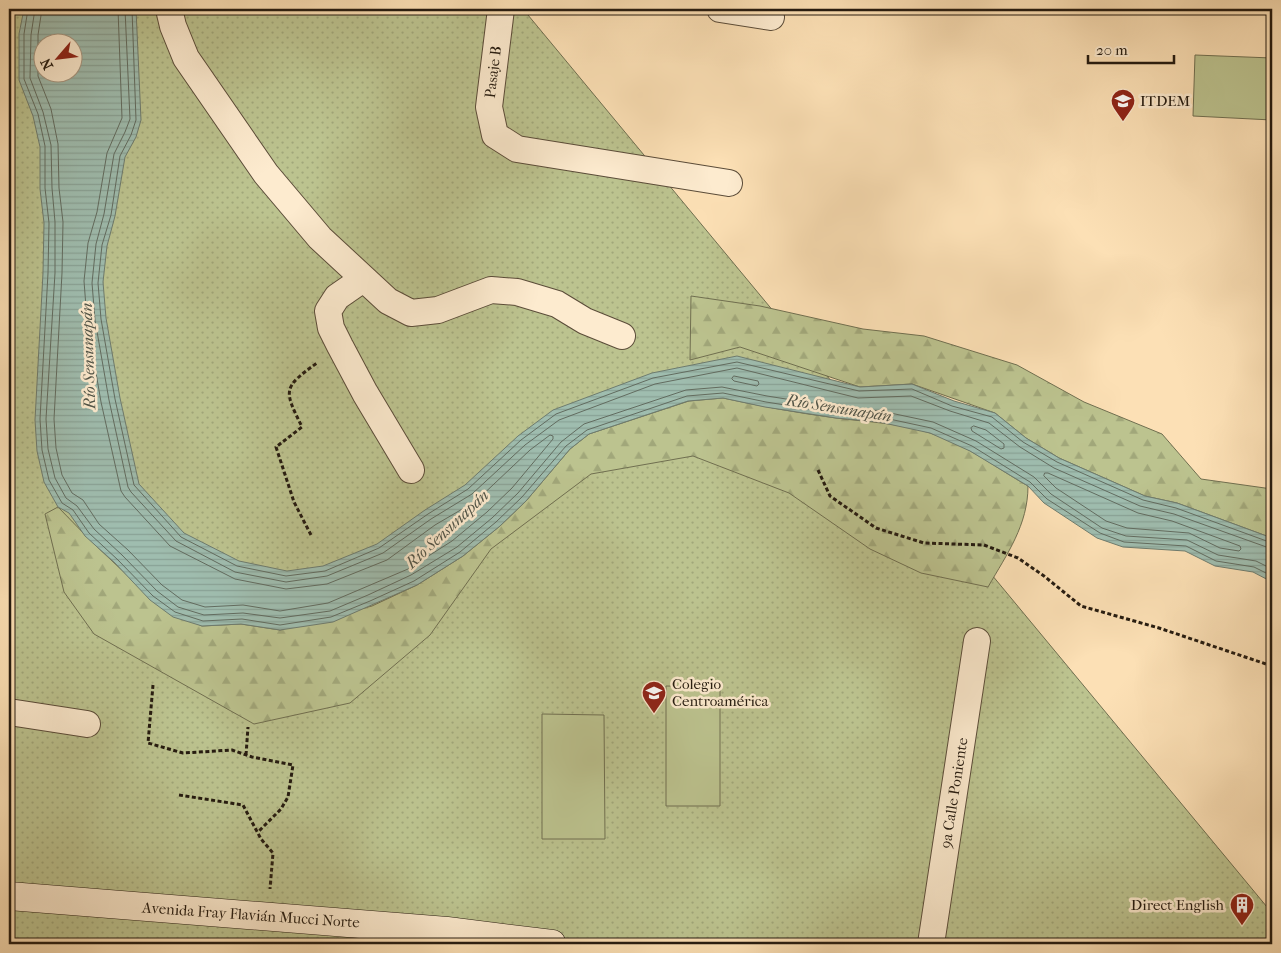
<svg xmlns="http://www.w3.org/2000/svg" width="1281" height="953" font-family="'IM FELL French Canon',serif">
<defs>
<pattern id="grass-dots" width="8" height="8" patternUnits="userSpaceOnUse" patternTransform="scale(1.25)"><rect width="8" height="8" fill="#bcc38f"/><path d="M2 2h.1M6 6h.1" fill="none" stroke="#a1a77a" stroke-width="1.8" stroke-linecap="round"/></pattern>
<pattern id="forest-firs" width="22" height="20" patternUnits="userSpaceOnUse" patternTransform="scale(1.25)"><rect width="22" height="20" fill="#bcc38f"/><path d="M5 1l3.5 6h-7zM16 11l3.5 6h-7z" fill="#a1a77a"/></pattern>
<pattern id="water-rules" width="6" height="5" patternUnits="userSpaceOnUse" patternTransform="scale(1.25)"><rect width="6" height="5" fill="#9fbdaf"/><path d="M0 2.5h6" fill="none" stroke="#89a296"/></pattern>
</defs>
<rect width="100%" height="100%" fill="#fce0b5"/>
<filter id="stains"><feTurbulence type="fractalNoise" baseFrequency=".004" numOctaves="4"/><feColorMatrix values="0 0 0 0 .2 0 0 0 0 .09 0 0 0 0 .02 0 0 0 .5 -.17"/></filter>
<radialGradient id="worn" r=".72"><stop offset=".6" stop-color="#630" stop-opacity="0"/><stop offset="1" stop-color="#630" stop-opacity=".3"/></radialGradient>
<!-- grass -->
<path fill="url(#grass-dots)" stroke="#706f50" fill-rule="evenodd" d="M9,9H523L1272,913V944H9ZM42,42H72V72H42Z"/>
<!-- forest -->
<path fill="url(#forest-firs)" stroke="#706f50" d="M691,296L760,306L863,329L924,336L1017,365L1084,402L1162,434L1201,479L1272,489V538L1177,503L1145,496L1059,458L1026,438L995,413L912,384L860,387L740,347L690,360Z
M723,398C760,406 798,413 836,418C867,422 900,423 930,433C966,444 996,468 1028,486C1028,525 1007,554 988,587L921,573L870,549L789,493L693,456L591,474L491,549L430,635L350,703L254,724L94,634L64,592L45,514L58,507L93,543L162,608L202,626L241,624L280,630L372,606L417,585L463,556L500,526L526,501L570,449L589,434L689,401Z"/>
<!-- pitch -->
<path fill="#bcc38f" stroke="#706f50" d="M1195,55L1272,58V120L1193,116Z
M666,686L720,687V806H666Z
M542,714L604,715L605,839H542Z"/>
<!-- water -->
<path fill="url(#water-rules)" stroke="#6e7c6f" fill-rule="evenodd" d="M24,9H136L141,120L136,137L125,157L115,216L107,246L103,282L106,318L120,398L139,484L184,533L239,561L287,571L323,566L377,544L425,510L465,485L518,436L553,410L652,373L737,356L860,387L912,384L954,401L995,413L1026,438L1059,458L1145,496L1177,503L1272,538V582L1253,572L1215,566L1185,551L1123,547L1097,538L1044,503L1028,486L970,451L930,433L879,422L836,418L765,407L723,398L688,401L589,434L570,449L526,501L500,526L463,556L417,585L333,622L280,630L241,624L202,626L173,617L150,600L115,563L85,536L69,513L58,507L44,482L37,451L35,420L43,273L44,223L40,189V147L33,116L19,80V34ZM42,42H72V72H42Z"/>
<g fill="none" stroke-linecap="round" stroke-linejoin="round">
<!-- shore -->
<path stroke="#626c60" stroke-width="1" d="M28,9L24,34V79L38,114L45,146V188L49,223L48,273L40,419L42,450L49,480L62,503L73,510L89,533L118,560L153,596L175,612L203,621L242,619L280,625L331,617L370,601L414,581L460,552L496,522L522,497L566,446L587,430L687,396L723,393L766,402L836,413L880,417L931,428L972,446L1030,482L1047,499L1100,533L1124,542L1186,546L1216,561L1254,567L1272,576
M35,9L31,35L30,78L43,112L51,145L52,188L55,222V273L46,419L48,449L55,478L66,498L77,506L94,529L122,555L157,591L178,607L204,615L243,613L280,618L330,611L368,595L411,575L457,547L492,518L518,493L561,442L584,424L686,390L722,387L767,396L837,407L881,411L933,422L976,441L1034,477L1051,494L1102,528L1126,536L1187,540L1218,555L1256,561L1272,569
M42,9L38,35V76L51,109L58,144L59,188L63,222L62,273L54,419L56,448L62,475L72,493L83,500L99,524L128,550L162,585L182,600L205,607L243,605L280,611L328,603L408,569L452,541L487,512L512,488L553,439V436L550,435L530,450L476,501L435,525L387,560L327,584L286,589L235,579L170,546L125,497L121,491L101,402L87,320L84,281L88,243L97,212L107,153L122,118L118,9
M125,9L130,119L125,132L114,154L104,214L96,244L92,283L95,320L109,400L128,487L131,492L176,541L235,572L286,582L327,576L383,553L431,519L472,494L525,445L559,420L655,384L737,368L858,398L911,396L950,411L989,423L1020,447L1054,468L1140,506L1174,514L1272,549
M132,9L136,120L131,135L120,156L111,215L102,245L98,283L101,319L115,399L134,485L181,537L237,566L286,576L325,571L379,548L428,514L468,489L521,440L556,414L653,378L737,362L859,391L912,389L952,406L992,417L1023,442L1057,462L1143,500L1176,508L1272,543
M734,376L758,381L759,384L757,386L734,381L732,379Z
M974,426L986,430L1004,444V448L1001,449L972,431L971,428Z
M1045,473H1048L1138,513L1172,521L1240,546L1241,549L1239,551L1220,548L1189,533L1127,528L1106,521L1056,488L1044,476Z"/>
<defs>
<path id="street" d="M169,9L173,26L186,58L266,174L320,238L388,301L411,313L438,310L491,290L517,292L557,304L585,321L622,336
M501,9L489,107L495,135L517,149L729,183
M720,9L771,17
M363,279L337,297L328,311L331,328L340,346L365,393L411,470
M9,712L87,724
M931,944L977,641"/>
<path id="secondary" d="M9,896L447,931L552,944"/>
</defs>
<!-- street casing -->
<use href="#street" stroke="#5b4c39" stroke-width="28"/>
<!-- secondary casing -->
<use href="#secondary" stroke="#251b10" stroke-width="29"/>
<!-- path -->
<path stroke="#251b10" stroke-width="3" stroke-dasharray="4 2.5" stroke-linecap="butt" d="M818,470L830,496L876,528L924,543L984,545L1018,558L1044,576L1081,606L1159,628L1272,666
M311,535L294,502L276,447L302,427C284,390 282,388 317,363
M153,685L148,743L183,753L232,750L252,757L293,765L288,797L281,809L258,832
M246,755L248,727
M179,795L243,805L261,839L273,853L270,889"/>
<!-- street -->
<use href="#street" stroke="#fdebcf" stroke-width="26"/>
<!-- secondary -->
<use href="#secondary" stroke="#fdebcf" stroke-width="28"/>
</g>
<!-- icons -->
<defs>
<symbol id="school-pin" viewBox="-11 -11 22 30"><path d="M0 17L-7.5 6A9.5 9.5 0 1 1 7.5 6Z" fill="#8f2418" stroke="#fdebcf"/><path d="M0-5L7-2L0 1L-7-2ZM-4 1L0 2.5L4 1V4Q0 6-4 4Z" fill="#fff"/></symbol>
<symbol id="building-pin" viewBox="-11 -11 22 30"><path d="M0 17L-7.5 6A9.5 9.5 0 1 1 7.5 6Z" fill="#8f2418" stroke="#fdebcf"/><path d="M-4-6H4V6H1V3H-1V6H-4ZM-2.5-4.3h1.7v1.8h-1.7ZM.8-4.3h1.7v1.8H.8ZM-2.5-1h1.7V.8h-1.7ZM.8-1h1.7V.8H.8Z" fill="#fff"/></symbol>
</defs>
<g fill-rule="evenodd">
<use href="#school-pin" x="1109" y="87" width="28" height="38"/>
<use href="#school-pin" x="640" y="679" width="28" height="38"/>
<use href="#building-pin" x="1228" y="891" width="28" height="38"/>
</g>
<g text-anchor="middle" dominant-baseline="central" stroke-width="5" stroke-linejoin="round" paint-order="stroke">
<!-- street labels -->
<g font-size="15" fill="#251b10" stroke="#fdebcf">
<text transform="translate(493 72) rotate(-83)">Pasaje B</text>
<text transform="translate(954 793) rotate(-81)">9a Calle Poniente</text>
<text transform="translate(251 915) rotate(4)">Avenida Fray Flavián Mucci Norte</text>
</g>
<!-- poi labels -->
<g font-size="15" fill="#251b10" stroke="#fdebcf" text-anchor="start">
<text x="1140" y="101">ITDEM</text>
<text x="672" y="684">Colegio<tspan x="672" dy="17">Centroamérica</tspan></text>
<text x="1224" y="905" text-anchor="end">Direct English</text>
</g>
<!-- water labels -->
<g font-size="16" font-style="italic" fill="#505448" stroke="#fdebcf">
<text transform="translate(88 356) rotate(-92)">Río Sensunapán</text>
<text transform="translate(839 408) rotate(9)">Río Sensunapán</text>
<text transform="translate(447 529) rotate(-43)">Río Sensunapán</text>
</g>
</g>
<!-- margin -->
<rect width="1281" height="953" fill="none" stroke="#fce0b5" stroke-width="30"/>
<rect x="10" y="10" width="1261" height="933" fill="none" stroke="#251b10" stroke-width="2.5"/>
<rect x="15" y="15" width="1251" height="923" fill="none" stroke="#251b10"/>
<!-- north arrow -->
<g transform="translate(58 58) rotate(242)"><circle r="24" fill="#fdebcf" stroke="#a79883"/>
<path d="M0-4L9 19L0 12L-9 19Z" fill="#8f2418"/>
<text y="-8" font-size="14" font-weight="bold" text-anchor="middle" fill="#251b10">N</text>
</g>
<!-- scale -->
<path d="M1088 55v8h86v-8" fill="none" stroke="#251b10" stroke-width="2.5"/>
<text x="1096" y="55" font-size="15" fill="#251b10" stroke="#fdebcf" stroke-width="4" paint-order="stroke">20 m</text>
<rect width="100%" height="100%" filter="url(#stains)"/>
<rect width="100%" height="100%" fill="url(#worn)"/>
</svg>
